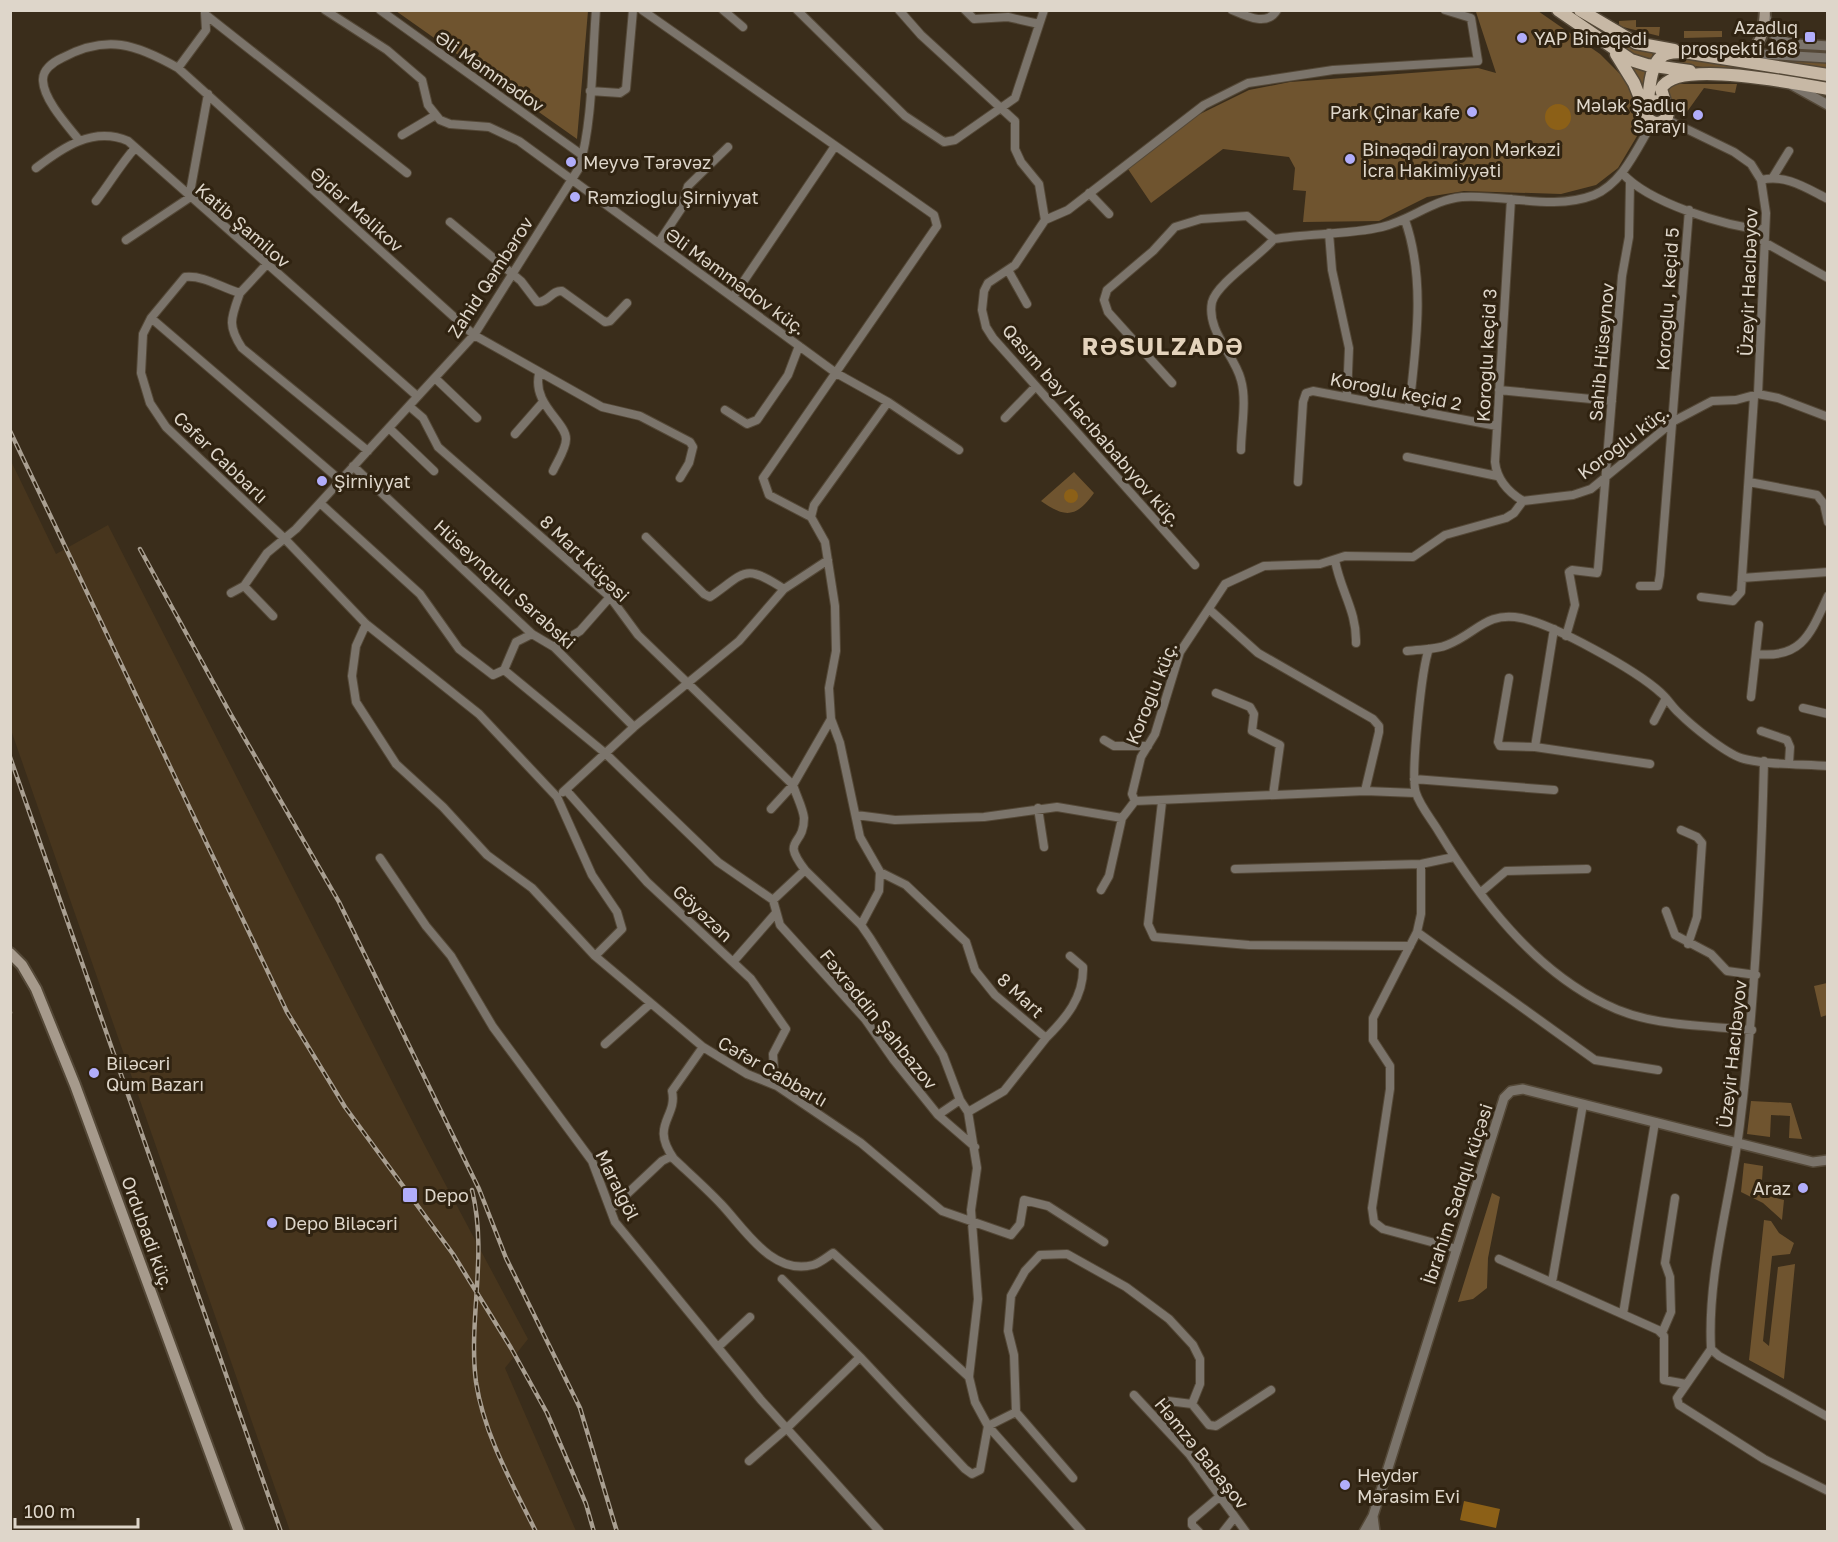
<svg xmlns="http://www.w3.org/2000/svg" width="1838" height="1542" font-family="'Golos Text',sans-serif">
<rect width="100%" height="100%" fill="#3a2d1b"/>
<!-- built -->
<path fill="#47351d" d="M10,459L56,554L108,525L425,1146L528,1339L505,1368L576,1531H290L11,730Z"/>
<!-- green -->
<path fill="#6f542f" d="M396,11H588L577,139Z
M1467,11H1538L1600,54L1624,78L1642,115L1643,126L1618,168L1596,185L1561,194L1464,191L1427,197L1379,221L1303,222L1306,191L1293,190L1295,168L1289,157L1223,149L1151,203L1128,169L1196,116L1249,90L1290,82L1478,68L1496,73L1476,12Z
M1636,20V27H1660L1659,36L1619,26V21Z
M1684,31H1722V37L1684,38Z
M1601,34L1653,53L1651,62L1630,55Z
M1683,57L1795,76L1682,65L1680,59Z
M1782,57L1827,63V71L1751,59Z
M1627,64L1647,72L1645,95Z
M1672,84H1737L1735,93L1704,88L1684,116L1667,101L1666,89Z
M1074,472L1094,493C1076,518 1065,518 1041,501Z
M1827,983V1015L1821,1017L1814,986Z
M1751,1101L1791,1103L1802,1139L1789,1138L1790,1116L1771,1115L1770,1137L1747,1134Z
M1744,1163L1763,1166L1761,1194L1784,1200L1782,1220L1763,1203L1741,1192Z
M1492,1193L1500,1197L1488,1258L1487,1288L1473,1299L1458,1302Z
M1764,1220L1771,1221L1779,1233L1794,1243L1790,1254L1772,1256L1763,1341L1769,1346L1778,1267L1795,1264L1784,1379L1749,1360Z"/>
<!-- water -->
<path fill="#8c6017" d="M1545 117a13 13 0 1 1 26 0a13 13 0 1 1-26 0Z
M1064 496a7 7 0 1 1 14 0a7 7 0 1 1-14 0Z
M1464,1501L1500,1509L1496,1528L1460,1520Z"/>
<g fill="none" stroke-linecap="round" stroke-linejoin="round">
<defs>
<path id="minor" d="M325,10L387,50L422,80L428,105L440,120L450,124L489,127L519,141L836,373L888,402L959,450
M380,10L582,155
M642,10L934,215L937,226L763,478L769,495L811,517
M723,10L743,27
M797,10L905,116L944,142L955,140L1015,98L1044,10
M899,10L921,35L1015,121V149L1021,162L1039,184L1045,220
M965,10L974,19L1008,17L1039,24
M1232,10C1246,16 1267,27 1277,10
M206,15L407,173
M178,68L206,30L205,13
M590,91L620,93L626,89L633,10
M1666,119L1734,152L1751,164L1761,180L1766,213L1758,394
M402,135L434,116
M79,140C67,125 44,100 43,81C42,70 53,62 62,58C107,34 136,44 178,68L474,335L602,407L640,416L690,442L693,447L689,463L680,478
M36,168C62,148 93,126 128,141L417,396
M1622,173C1649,203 1724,226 1765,230
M1773,177L1789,151
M1761,180C1786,174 1806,188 1828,199
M1089,193L1109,214
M1511,199L1495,462C1497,480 1508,492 1523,501
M96,201C110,183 120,165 135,148
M1405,220C1426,280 1416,346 1409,409
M450,222L521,281L537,302C548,303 552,290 562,291L605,322L610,321L627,303
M1329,233L1332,270L1349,348L1347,397
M1274,239C1309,233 1347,235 1382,227C1411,220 1432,200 1462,197C1505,194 1553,211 1594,195C1623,183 1637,148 1653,122
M126,240L189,198L208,94
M659,242L681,209L688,186L728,147
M1764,242L1828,278
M266,265L240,293C222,288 204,275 185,277L151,318L143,334L141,373L150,403L166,427L285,539L366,624L479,714L557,797L592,875L617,912L622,929L595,956
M1008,270L1027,304
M240,293C231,318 227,325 242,348L368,451
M733,297L835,146
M151,318L340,480
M539,374C532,404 566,422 566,439C566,449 557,462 553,471
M435,378L477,418
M1172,383L1108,312L1104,300L1107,290L1153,251L1175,227L1201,219L1247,216L1274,239
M1499,390L1612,401
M409,406L423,418L438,447L610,597L638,635L793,785C796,795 803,808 804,818C804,848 780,837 805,870
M725,410L747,424L757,420L788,375L799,346
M1005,418L1036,386
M389,428L434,471
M515,434L543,402
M1241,450C1241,429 1247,401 1241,380C1235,355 1206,331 1212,302C1217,283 1260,256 1274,239
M1407,457L1497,476
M353,466L532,634L554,647L634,727
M1298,482L1303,402L1306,393L1313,391L1497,426
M1749,482L1817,495L1824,504L1828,522
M320,503L420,594L459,649L493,675L504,670
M646,537L704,594L710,597C746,572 744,563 784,589
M1335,560C1340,590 1357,611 1356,643
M1195,565L993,338L986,327L982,310L984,291L988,283L1015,265L1045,220L1068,210L1204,105L1248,83L1333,70L1478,61L1471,18L1445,10
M1742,578L1828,572
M244,586L273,616
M1640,586H1658L1660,575L1689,210
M231,593L244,586L267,553L296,529L474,335L579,168C593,123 592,58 596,10
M1701,597L1733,601L1741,592L1754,397
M1210,610L1258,653L1373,719L1379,726V732L1365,791
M366,624L356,646L352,676L356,702L396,764L443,807L487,855L532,888L595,956L703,1047L747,1074L777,1086L861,1143L942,1211L1011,1235L1020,1224L1024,1200L1048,1206L1104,1242
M1566,636L1575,605L1569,572L1572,570L1597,573L1598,569L1622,276L1629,237L1630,182
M554,647L580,631L610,597
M1429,649C1422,666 1410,777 1416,793C1420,806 1432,820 1439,832C1480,899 1533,969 1605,1004C1650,1027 1702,1025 1752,1030
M1407,651C1420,649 1436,650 1447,645C1476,634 1486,611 1521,618C1553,624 1636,670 1661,693C1668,699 1672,707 1679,713C1692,726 1724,752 1741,758C1762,765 1804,764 1828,766
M1757,654C1803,659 1811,632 1828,596
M504,670L605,753L718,862L773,900L805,870L861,925L870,938L943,1055L960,1100L968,1112L977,1168L971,1210L978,1299L969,1377L975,1402L988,1426L1082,1532
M504,670L516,642L532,634
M1509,678L1498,742L1500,746L1535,747L1650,764
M1216,693L1250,707L1254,714L1252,731L1280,745L1273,795
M1751,697L1759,625
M1803,708L1828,714
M1654,721L1666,698
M1761,731L1787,740L1790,747L1789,763
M1104,740L1114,746H1148
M1535,747L1554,629
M1414,779L1554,790
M566,790L647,882L751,979L786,1029L773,1054L774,1069
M563,792L634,727L739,641L784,589L828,560
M1135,801L1365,791L1415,793
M1162,802L1148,924L1154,937L1249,945L1410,946
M1038,808L1044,847
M771,809L793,785L831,719
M856,815L895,820L984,817L1057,807L1122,818L1135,801L1132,794L1141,757L1155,734L1180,652L1225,584L1264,566L1320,564L1345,556L1413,557L1445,535L1506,518L1514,513L1523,501L1573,495L1591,489L1674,421L1712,401L1736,400L1758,394L1778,398L1828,417
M1681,830L1697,837L1702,843L1697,917L1688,944
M380,858L426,926L451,956L493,1027L592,1161L615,1222L761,1400L880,1532
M1421,864V914L1417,932L1373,1018V1040L1390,1066V1089L1372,1208L1374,1222L1383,1229L1457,1249
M1235,869L1421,864L1454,857
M880,872L906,885L966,942L975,970L995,995L1046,1038L1004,1091L968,1112
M1101,890L1109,876L1122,818
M1480,893L1506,871L1587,869
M773,900L780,925L865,1019L893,1059L938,1115L975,1147
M1666,911L1675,935L1711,954L1727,971L1756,975
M861,925L879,891L880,872L860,837L840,743L831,719L829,688L836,651L835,606L825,542L811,517L814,505L888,402
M1417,932L1595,1060L1658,1070
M733,962L775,914
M1046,1038C1066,1018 1084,997 1083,967L1070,956
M605,1044L650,1004
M938,1115L960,1100
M674,1159C649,1124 678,1118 672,1091L703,1047
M611,1209L662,1161L670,1157L674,1159C690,1174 706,1188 721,1204C744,1228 772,1276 813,1265C820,1263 827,1257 833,1253L969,1377
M1499,1259L1658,1330L1664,1336V1380L1686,1384
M782,1279L860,1357L965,1469L972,1474L980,1470L988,1426L1016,1412
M1552,1282L1583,1104
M1623,1314L1655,1122
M1662,1333L1671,1312L1670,1277L1665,1263L1675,1198
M718,1347L750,1317
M1711,1349C1707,1273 1731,1198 1740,1124C1755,1003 1761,883 1764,761
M1711,1349L1677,1398L1679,1405L1764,1459L1828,1491
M1711,1349L1719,1356L1828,1417
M1134,1395L1189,1454L1246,1532
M1192,1404L1209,1425L1216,1426L1271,1390
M749,1461L786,1429L860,1357
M1073,1478L1016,1412L1014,1355L1008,1331L1011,1296L1025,1271L1040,1255L1067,1254L1126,1287L1169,1319L1193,1345L1200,1359V1384L1192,1404L1168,1401
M1199,1532L1192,1525V1520L1219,1497
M1223,1532L1234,1518"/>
<path id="tertiary" d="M1766,17C1772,50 1800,43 1828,46
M1743,53L1828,58
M1792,85L1828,105
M1373,1516L1504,1098L1511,1091L1523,1089L1813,1162L1828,1160
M1364,1532L1373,1516L1375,1532"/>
<path id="secondary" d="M1717,53C1756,54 1763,49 1765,10
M10,953L22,965L36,989L75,1085L239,1532"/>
<path id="primary" d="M1558,10L1631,60L1647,65L1690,71
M1580,10L1636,43L1674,50
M1616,54L1634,83L1646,113
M1646 112a11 11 0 1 1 22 0a11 11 0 1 1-22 0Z
M1666,105L1661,89C1675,58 1798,84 1828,89
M1647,110C1649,96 1649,62 1664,55C1670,52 1677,52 1684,52L1828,75"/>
</defs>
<!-- minor casing -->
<use href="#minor" stroke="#544837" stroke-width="10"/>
<!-- tertiary casing -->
<use href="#tertiary" stroke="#544837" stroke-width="12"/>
<!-- secondary casing -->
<use href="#secondary" stroke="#544837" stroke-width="14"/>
<!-- primary casing -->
<use href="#primary" stroke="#544837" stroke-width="15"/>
<!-- minor -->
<use href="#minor" stroke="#7b746b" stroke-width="8"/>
<!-- tertiary -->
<use href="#tertiary" stroke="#7b746b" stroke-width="9"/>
<!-- secondary -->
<use href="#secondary" stroke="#a69a8c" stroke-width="10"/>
<!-- primary -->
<use href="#primary" stroke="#c7b8a5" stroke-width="12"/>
<defs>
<path id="rail" d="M10,431L287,1012L345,1107L453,1254L511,1348L547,1413L586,1504L594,1532
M140,549L230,713L339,902L479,1189L506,1258L580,1408L617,1532
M10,757L281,1532
M10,1012V1013
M472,1190C488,1255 468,1318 476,1382C484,1435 513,1485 536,1532"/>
</defs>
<!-- rail casing -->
<use href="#rail" stroke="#a99f91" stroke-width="4.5"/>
<!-- rail -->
<use href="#rail" stroke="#302311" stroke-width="2" stroke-dasharray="7" stroke-linecap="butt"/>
</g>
<!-- markers -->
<g fill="#b1adfa" stroke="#302311" stroke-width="2">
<rect x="1804" y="31" width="12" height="12" rx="3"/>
<circle cx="1522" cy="38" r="6"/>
<circle cx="1472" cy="112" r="6"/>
<circle cx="1698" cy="115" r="6"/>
<circle cx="1350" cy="159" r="6"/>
<circle cx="571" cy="162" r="6"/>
<circle cx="575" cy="197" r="6"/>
<circle cx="322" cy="481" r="6"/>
<circle cx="94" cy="1073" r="6"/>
<circle cx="1803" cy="1188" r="6"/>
<rect x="402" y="1187" width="16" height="16" rx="3"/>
<circle cx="272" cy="1223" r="6"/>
<circle cx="1345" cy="1485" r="6"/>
</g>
<g text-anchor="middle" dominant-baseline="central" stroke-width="6" stroke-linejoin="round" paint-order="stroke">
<!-- poi labels -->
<g font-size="18" fill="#ded6ca" stroke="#302311" text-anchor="start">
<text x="1798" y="27" text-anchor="end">Azadlıq<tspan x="1798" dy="21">prospekti 168</tspan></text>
<text x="1534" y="38">YAP Binəqədi</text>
<text x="1686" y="105" text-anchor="end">Mələk Şadlıq<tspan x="1686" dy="21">Sarayı</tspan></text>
<text x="1460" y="112" text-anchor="end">Park Çinar kafe</text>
<text x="1362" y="149">Binəqədi rayon Mərkəzi<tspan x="1362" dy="21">İcra Hakimiyyəti</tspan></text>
<text x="583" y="162">Meyvə Tərəvəz</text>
<text x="587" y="197">Rəmzioğlu Şirniyyat</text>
<text x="334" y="481">Şirniyyat</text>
<text x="106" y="1063">Biləcəri<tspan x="106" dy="21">Qum Bazarı</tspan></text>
<text x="1791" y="1188" text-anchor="end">Araz</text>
<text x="424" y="1195">Depo</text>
<text x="284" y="1223">Depo Biləcəri</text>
<text x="1357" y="1475">Heydər<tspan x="1357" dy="21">Mərasim Evi</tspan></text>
</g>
<!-- street labels -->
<g font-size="18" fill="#ded6ca" stroke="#302311">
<text transform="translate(490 71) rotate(35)">Əli Məmmədov</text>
<text transform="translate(357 209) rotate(42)">Əjdər Məlikov</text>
<text transform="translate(243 225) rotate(41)">Katib Şamilov</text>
<text transform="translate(490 277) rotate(-57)">Zahid Qəmbərov</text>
<text transform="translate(736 281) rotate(36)">Əli Məmmədov küç.</text>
<text transform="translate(1748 282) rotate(-88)">Üzeyir Hacıbəyov</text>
<text transform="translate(1667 299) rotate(-86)">Koroğlu , keçid 5</text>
<text transform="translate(1601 352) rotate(-85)">Sahib Hüseynov</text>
<text transform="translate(1486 355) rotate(-87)">Koroğlu keçid 3</text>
<text transform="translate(1396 391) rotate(11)">Koroğlu keçid 2</text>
<text transform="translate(1092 425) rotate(49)">Qasım bəy Hacıbababıyov küç.</text>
<text transform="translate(1623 442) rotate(-37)">Koroğlu küç.</text>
<text transform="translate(221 457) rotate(44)">Cəfər Cabbarlı</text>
<text transform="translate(585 558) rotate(44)">8 Mart küçəsi</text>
<text transform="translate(505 584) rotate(42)">Hüseynqulu Sarabski</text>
<text transform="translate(1151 693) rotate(-68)">Koroğlu küç.</text>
<text transform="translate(703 913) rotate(43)">Göyəzən</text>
<text transform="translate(1021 995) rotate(43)">8 Mart</text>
<text transform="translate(879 1019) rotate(51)">Fəxrəddin Şahbazov</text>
<text transform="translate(1732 1054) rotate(-84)">Üzeyir Hacıbəyov</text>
<text transform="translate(773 1071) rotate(30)">Cəfər Cabbarlı</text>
<text transform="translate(618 1185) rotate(64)">Maralgöl</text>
<text transform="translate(1457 1194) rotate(-72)">İbrahim Sadıqlı küçəsi</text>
<text transform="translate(148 1233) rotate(70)">Ordubadi küç.</text>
<text transform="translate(1202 1453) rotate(51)">Həmzə Babaşov</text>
</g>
<!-- district labels -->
<g font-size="24" font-weight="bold" letter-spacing="1.5" fill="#e4d3bc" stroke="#302311">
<text x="1163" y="345">RƏSULZADƏ</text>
</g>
</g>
<!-- border -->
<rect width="1838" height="1542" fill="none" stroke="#ded6ca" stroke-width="24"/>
<!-- scale -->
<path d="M15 1518v9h123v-9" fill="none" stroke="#ded6ca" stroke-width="3"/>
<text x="24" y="1518" font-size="18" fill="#ded6ca" stroke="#302311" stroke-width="4.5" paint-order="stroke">100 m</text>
</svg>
